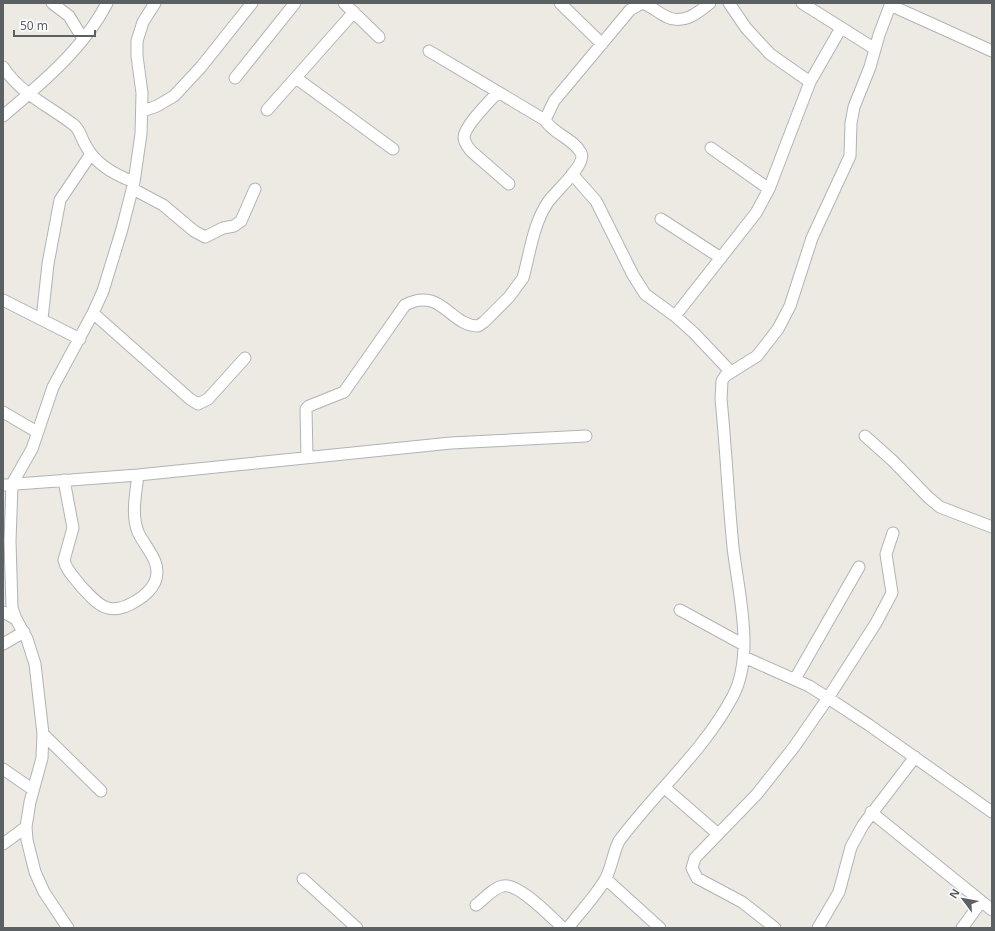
<svg xmlns="http://www.w3.org/2000/svg" width="995" height="931" font-family="'Noto Sans',sans-serif">
<rect width="100%" height="100%" fill="#ede9e3"/>
<g fill="none" stroke-linecap="round" stroke-linejoin="round">
<defs>
<path id="street" d="M52,3L69,16L83,39
M344,3L379,37
M560,3L602,44
M729,3L746,28L770,54L810,82
M802,3L875,49
M890,5L992,51
M429,51L545,120
M3,67C21,94 49,106 74,125C81,131 81,139 86,146C96,165 115,175 134,182
M235,78L295,3
M296,78L393,149
M498,92C490,101 465,125 464,137C464,143 468,147 471,151L509,184
M267,110L354,12
M143,111L157,106L174,96L201,67L252,3
M3,116C41,84 84,48 107,3
M711,148L769,189
M572,174L596,201L633,275L645,294L675,316L694,333L730,371
M133,189L163,205L194,231L205,237L223,228L234,226L241,221L255,189
M661,219L721,258
M3,300L80,339
M93,313L190,399L198,404L208,399L245,358
M675,316L756,213L769,189L810,82L841,28
M42,319L48,264L60,200L91,154
M3,412L37,432
M865,436L893,461L929,498L940,507L992,527
M307,457L306,409L309,406L344,392L405,305C441,286 450,326 478,326L484,322L509,297L523,278C530,253 533,224 548,202C555,192 587,164 581,153C573,138 553,134 545,120L554,101L630,10L642,3C652,6 658,13 667,17C683,25 698,13 710,3
M64,480L73,528L64,560C66,570 74,577 80,585C98,605 109,618 136,601C143,597 151,590 155,582C163,562 145,548 138,532C131,514 136,493 138,475
M3,485L138,475L451,443L586,436
M680,610L744,645
M3,612L16,619
M3,644L24,632
M744,657L809,686L828,698L869,725L992,812
M795,679L859,567
M43,734L101,791
M3,769L32,789
M665,788L718,834
M871,812L992,910
M3,844L26,827
M303,879L357,928
M606,879L660,928
M476,905C484,899 493,888 503,886C518,882 552,918 563,928
M68,928L44,892L35,872L27,840L26,827L30,802L42,758L43,734L35,664L27,639L16,619L12,608L10,541L12,484L32,449L53,387L93,313L103,291L122,229L134,182L141,134L142,93L137,56V41L143,22L155,3
M568,928C580,912 596,896 606,878C612,866 613,853 619,841C656,791 704,751 733,696C755,654 738,591 733,547C728,497 726,448 721,399L722,381L725,376L757,356L778,329L790,306L812,238L850,156L851,123L854,107L870,67L879,35L891,3
M775,928L742,902L697,878L692,868L695,858L757,794L794,747L828,698L876,623L892,593L886,554L893,533
M818,928L839,892L851,847L863,825L915,757
M962,928L981,902"/>
</defs>
<!-- street casing -->
<use href="#street" stroke="#b0b4b7" stroke-width="13"/>
<!-- street -->
<use href="#street" stroke="#fff" stroke-width="11"/>
</g>
<!-- border -->
<rect width="995" height="931" fill="none" stroke="#5b6063" stroke-width="8"/>
<!-- north arrow -->
<g transform="translate(963 899) rotate(302)" stroke="#ffffff" stroke-width="3" paint-order="stroke">
<path d="M0-3L7 15L0 10L-7 15Z" fill="#5b6063"/>
<text y="-6" font-size="11" font-weight="bold" text-anchor="middle" fill="#5b6063">N</text>
</g>
<!-- scale -->
<path d="M14 30v6h81v-6" fill="none" stroke="#5b6063" stroke-width="2"/>
<text x="20" y="30" font-size="12" fill="#5b6063" stroke="#ffffff" stroke-width="3" paint-order="stroke">50 m</text>
</svg>
